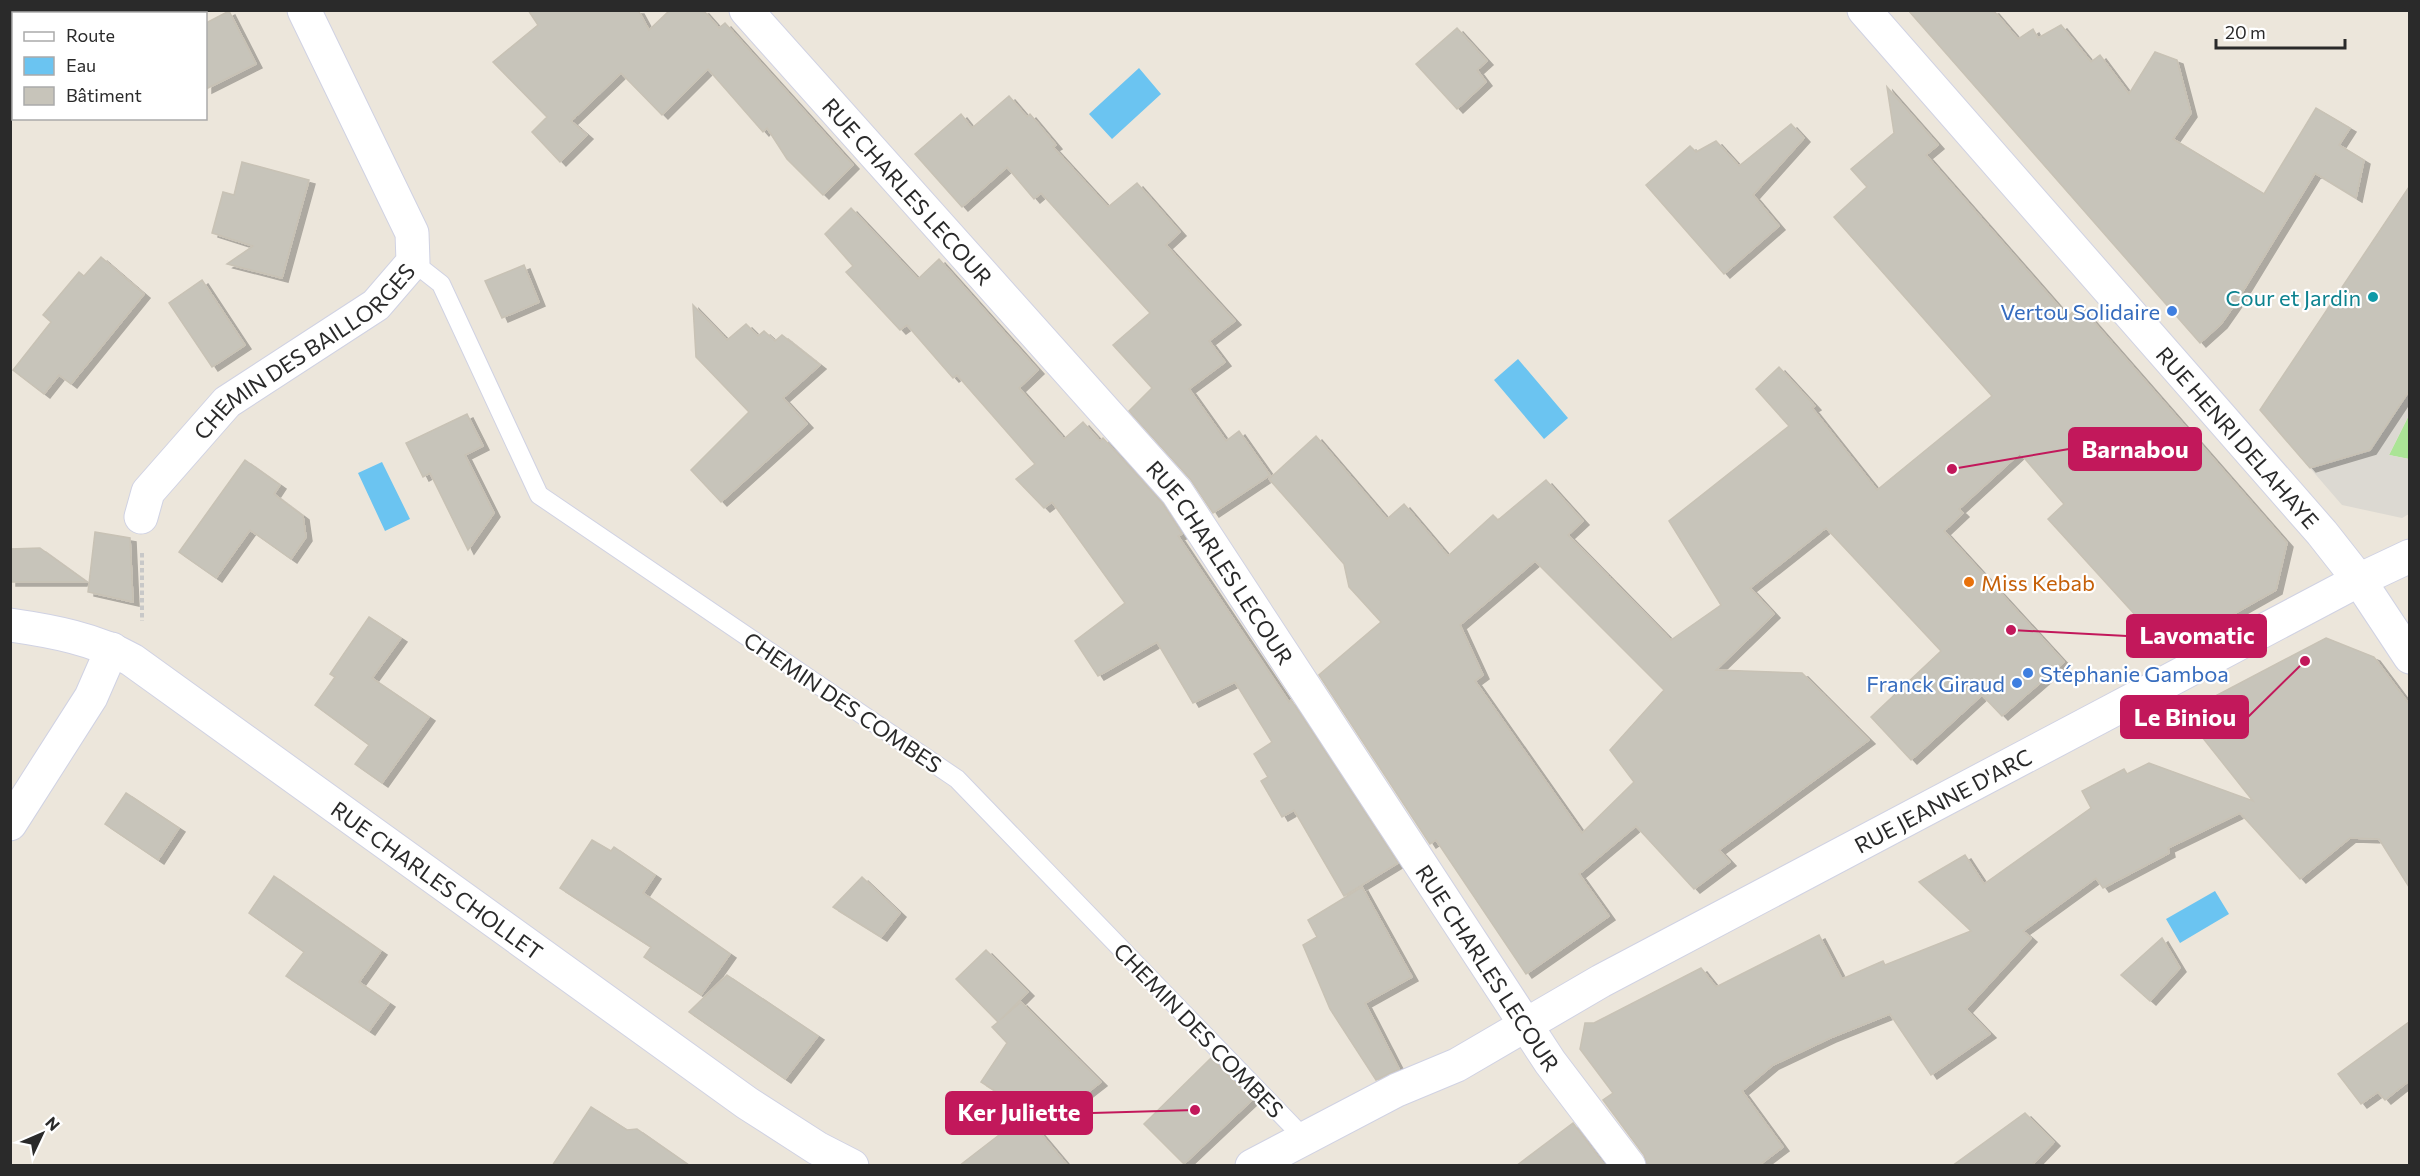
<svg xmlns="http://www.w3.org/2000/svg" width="2420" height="1176" font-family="Commissioner,sans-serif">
<defs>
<filter id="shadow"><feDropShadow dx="6" dy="4" stdDeviation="0" flood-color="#0004"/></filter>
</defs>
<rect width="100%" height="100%" fill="#ece6db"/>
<!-- green -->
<path fill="#abe496" d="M2409,415V459L2389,455Z"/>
<!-- plaza -->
<path fill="#dcd9d2" d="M2409,391V415L2389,455L2409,459V514L2402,518L2342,505L2310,468L2370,450Z"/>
<!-- water -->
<path fill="#6bc4f1" d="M1139,68L1161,94L1112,139L1089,114Z
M1518,359L1568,418L1544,439L1494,380Z
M382,462L410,519L385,531L358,473Z
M2215,891L2229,914L2180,943L2166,919Z"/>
<!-- building -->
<path fill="#c7c4ba" stroke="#c8c2b5" stroke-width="1.5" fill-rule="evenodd" filter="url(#shadow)" d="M528,10H638L649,30L670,10H703L719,28L725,23L853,165L823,195L787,159L767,128L763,132L708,69L662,115L621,73L571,121L587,135L560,162L532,132L547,117L493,62L538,25Z
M1908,10H1993L2018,39L2033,29L2038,38L2061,25L2091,62L2100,55L2129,94L2155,52L2177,60L2191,113L2173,139L2264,194L2316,108L2350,128L2339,145L2364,160L2356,198L2315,173L2235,304L2221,324L2200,343Z
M229,11L256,64L206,89V23Z
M1457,28L1487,61L1477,70L1486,82L1457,109L1416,64Z
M1887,87L1938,145L1926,155L2068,317L2079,305L2287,543L2276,590L2168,651L2048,519L2064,504L2020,453L1959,509L1963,513L1944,531L2064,662L2002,716L1982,695L1911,760L1871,717L1941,651L1826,528L1750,588L1774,614L1716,670L1802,673L1869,740L1719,850L1730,862L1694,889L1636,826L1579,874L1609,916L1526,974L1436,840L1430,844L1319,675L1381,622L1349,587L1344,564L1269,479L1316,436L1387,519L1404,504L1448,556L1493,515L1498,520L1546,480L1583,521L1568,535L1671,640L1721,605L1669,521L1789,426L1756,389L1779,367L1815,406L1812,408L1877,490L1992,396L1834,217L1867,187L1851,169L1894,133ZM1535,561L1664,690L1610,750L1634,782L1582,833L1475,681L1483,675L1460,625Z
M1009,96L1027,117L1030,114L1056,145L1053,147L1108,207L1137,183L1180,232L1166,245L1235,321L1209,341L1225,362L1189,389L1226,441L1239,431L1270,475L1213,513L1191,480L1129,411L1152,388L1113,345L1150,313L1041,193L1034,199L1007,167L962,207L915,154L961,114L972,128Z
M1791,124L1804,138L1753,195L1779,226L1724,274L1646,185L1690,146L1696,152L1716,141L1739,166Z
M242,162L309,180L282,278L227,264L253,246L212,233L223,192L234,195Z
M2409,187V391L2370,450L2310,468L2260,410Z
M851,208L918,279L939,259L1038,370L1019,388L1064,439L1083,422L1100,441L1103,438L1162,503L1182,534L1178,536L1289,702L1291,700L1398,863L1344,896L1294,810L1282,817L1261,781L1268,777L1254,754L1272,742L1235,682L1193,703L1157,642L1098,676L1075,641L1125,603L1052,502L1044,508L1016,479L1035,464L957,375L953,378L907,325L900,330L846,272L853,266L825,234Z
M101,257L144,294L71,384L59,375L44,394L13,370L51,322L43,315L79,272L84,276Z
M524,265L539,302L502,318L485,281Z
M202,280L245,345L212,367L169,303Z
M693,305L727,340L746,324L758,336L764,331L775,341L782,335L820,365L783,398L807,424L721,502L691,470L749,412L696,357Z
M467,414L483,446L465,455L494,513L468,550L430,473L423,477L406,443Z
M245,460L280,485L274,494L303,516L306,537L291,559L250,530L216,578L179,552Z
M95,532L130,538L133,602L88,592Z
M40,548L87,582H10V549Z
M369,617L401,638L372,678L429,717L382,783L355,764L369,745L315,705L335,677L330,674Z
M2326,638L2374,657L2409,704V887L2379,839L2350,838L2300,879L2240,813L2168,848L2169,853L2103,888L2096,878L2023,931L2031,938L1966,1009L1990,1034L1931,1075L1890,1014L1830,1038L1773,1065L1742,1091L1783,1147L1758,1166H1647L1644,1155L1603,1100L1613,1093L1580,1049L1585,1023H1594L1701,968L1716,987L1819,935L1842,979L1883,961L1885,965L1971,931L1919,882L1965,855L1984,884L2091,808L2082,791L2124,769L2127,774L2149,763L2253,801L2183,713Z
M126,793L179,828L158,860L105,824Z
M592,840L611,851L614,847L655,875L643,893L730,954L701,995L644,957L651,947L560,888Z
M274,876L381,951L359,982L389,1003L369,1031L286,976L304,952L249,913Z
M862,877L900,913L881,937L833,907Z
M1362,887L1412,977L1365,1003L1399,1069L1376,1080L1330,1009L1303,945L1317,937L1308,920Z
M2162,938L2180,968L2150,1001L2121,975Z
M986,950L1028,992L1000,1020L1021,1002L1101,1082L1047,1124L981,1082L1007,1043L992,1027L998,1022L956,979Z
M727,975L818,1036L785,1079L689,1012Z
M2409,1022V1081L2385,1100L2378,1092L2361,1104L2338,1074Z
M1211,1058L1252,1100L1184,1164L1144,1124Z
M591,1107L627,1130L637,1129L690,1166H552Z
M2025,1113L2054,1142L2031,1166H1952Z
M1025,1115L1068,1166H959Z
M1573,1123L1605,1166H1516Z"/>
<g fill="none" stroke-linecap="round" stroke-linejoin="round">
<defs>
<path id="service" d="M413,262L441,284L539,495L957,779L1304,1138"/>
<g id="minor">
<path id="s1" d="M746,10L1177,492L1550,1062L1629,1166"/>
<path id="s2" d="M1864,10L2322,533L2359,580L2410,657"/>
<path id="s3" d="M141,517L148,492L227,402L376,305L413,262L412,233L304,10"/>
<path d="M10,824L91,697L112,649"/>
</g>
<g id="tertiary">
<path id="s4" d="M10,625C52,631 95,639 132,660L747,1103L817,1148L852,1166"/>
<path id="s5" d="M1252,1166L1397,1090L1457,1065L1601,981L2359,580L2410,556"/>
</g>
</defs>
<!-- service casing -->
<use href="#service" stroke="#d0d2e3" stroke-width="20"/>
<!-- minor casing -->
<use href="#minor" stroke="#d0d2e3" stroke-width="35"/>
<!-- tertiary casing -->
<use href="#tertiary" stroke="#d0d2e3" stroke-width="35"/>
<!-- path -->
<path stroke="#c8c8c8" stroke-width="4" stroke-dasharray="4.5 3" stroke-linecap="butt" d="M142,553V621"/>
<!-- service -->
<use href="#service" stroke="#fff" stroke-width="18"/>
<!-- minor -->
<use href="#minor" stroke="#fff" stroke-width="33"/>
<!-- tertiary -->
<use href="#tertiary" stroke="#fff" stroke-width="33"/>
</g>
<!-- markers -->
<circle fill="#0f9aa8" stroke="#fff" stroke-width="2" cx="2373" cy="297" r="6"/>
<g fill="#3f7fe0" stroke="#fff" stroke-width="2">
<circle cx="2172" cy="311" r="6"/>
<circle cx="2028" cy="673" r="6"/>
<circle cx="2017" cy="683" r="6"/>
</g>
<circle fill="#e8710a" stroke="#fff" stroke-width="2" cx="1969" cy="582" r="6"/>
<g text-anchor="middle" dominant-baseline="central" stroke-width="4.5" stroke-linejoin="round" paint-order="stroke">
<!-- street labels -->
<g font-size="22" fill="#2a2a2a" stroke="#fff">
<text stroke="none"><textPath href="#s1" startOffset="243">RUE CHARLES LECOUR</textPath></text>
<text stroke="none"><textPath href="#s3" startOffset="238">CHEMIN DES BAILLORGES</textPath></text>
<text stroke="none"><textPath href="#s2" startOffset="568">RUE HENRI DELAHAYE</textPath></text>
<text stroke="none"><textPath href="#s1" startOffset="729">RUE CHARLES LECOUR</textPath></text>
<text transform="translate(843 702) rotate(34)">CHEMIN DES COMBES</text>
<text stroke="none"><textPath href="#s5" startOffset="782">RUE JEANNE D'ARC</textPath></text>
<text stroke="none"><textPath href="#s4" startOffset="504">RUE CHARLES CHOLLET</textPath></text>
<text stroke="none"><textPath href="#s1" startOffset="1215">RUE CHARLES LECOUR</textPath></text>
<text transform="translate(1199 1030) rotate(46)">CHEMIN DES COMBES</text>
</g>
<!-- culture labels -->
<g font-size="22" fill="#0d838f" stroke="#fff" text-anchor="end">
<text x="2361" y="297">Cour et Jardin</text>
</g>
<!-- shop labels -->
<g font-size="22" fill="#366cbe" stroke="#fff" text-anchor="end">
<text x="2160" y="311">Vertou Solidaire</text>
<text x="2040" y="673" text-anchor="start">Stéphanie Gamboa</text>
<text x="2005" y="683">Franck Giraud</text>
</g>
<!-- food labels -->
<g font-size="22" fill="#c56008" stroke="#fff" text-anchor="start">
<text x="1981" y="582">Miss Kebab</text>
</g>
</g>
<!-- callouts -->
<path fill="none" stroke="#c2185b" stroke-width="2" d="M1952 469L2069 449M2011 630L2127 636M2305 661L2248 717M1195 1110L1092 1113"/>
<g fill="#c2185b" stroke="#fff" stroke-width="2">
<circle cx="1952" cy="469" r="6"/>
<circle cx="2011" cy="630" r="6"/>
<circle cx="2305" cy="661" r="6"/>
<circle cx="1195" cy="1110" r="6"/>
</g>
<g fill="#c2185b" stroke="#c2185b" stroke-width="2">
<rect x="2069" y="428" width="132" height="42" rx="6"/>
<rect x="2127" y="615" width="139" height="42" rx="6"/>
<rect x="2121" y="696" width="127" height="42" rx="6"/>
<rect x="946" y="1092" width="146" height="42" rx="6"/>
</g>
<g font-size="24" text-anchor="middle" font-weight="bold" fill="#fff">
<text x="2135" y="458">Barnabou</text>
<text x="2197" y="644">Lavomatic</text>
<text x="2185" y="726">Le Biniou</text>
<text x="1019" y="1121">Ker Juliette</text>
</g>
<!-- border -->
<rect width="2420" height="1176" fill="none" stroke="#2a2a2a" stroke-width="24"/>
<!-- legend -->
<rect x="12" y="12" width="195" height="108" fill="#ffffff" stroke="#aaaaaa" stroke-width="1.5"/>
<rect x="24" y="32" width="30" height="9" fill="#ffffff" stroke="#aaaaaa" stroke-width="1.5"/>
<text x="66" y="42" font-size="18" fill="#2a2a2a">Route</text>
<rect x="24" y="57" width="30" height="18" fill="#6bc4f1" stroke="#aaaaaa" stroke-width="1.5"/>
<text x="66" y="72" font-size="18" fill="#2a2a2a">Eau</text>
<rect x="24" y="87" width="30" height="18" fill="#c7c4ba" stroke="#aaaaaa" stroke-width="1.5"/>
<text x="66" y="102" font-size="18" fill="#2a2a2a">Bâtiment</text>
<!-- north arrow -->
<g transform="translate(42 1134) rotate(46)" stroke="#ffffff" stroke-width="4.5" paint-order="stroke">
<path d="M0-4.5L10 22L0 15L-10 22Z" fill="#2a2a2a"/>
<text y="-9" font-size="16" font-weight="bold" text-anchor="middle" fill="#2a2a2a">N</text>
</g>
<!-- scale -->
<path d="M2216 39v9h129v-9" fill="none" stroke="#2a2a2a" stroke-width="3"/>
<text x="2225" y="39" font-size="18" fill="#2a2a2a" stroke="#ffffff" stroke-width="4.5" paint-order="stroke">20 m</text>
</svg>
